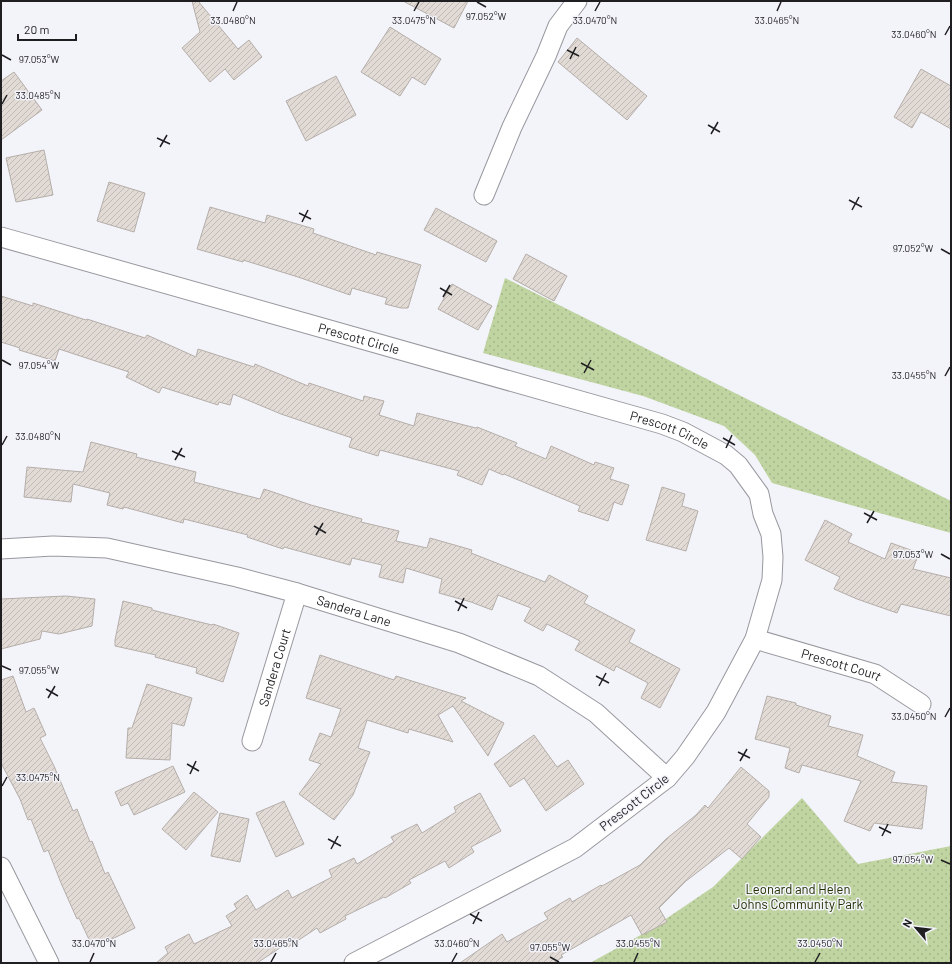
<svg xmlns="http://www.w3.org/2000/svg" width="952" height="964" font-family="Barlow,sans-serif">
<defs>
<pattern id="park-dots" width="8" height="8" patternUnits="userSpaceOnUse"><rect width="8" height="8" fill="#bfd4a0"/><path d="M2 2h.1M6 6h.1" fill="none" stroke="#a4b68a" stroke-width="1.8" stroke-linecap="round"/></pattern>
<pattern id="building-hatch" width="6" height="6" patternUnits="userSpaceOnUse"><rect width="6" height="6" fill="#e1dad5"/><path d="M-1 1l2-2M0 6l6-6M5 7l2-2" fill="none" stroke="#c1bbb7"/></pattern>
</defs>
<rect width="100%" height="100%" fill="#f3f3fa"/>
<!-- park -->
<path fill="url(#park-dots)" d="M505,278L951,501V533L772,483L755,455L724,426L643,396L483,353Z
M802,798L858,864L951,846V963H590L648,931L713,887Z"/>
<!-- building -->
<path fill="url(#building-hatch)" stroke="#b5aea9" d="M192,1H198L238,49L249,40L262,57L234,80L225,69L210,82L182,48L200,32Z
M403,1H468L454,28Z
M390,27L441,59L425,85L412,77L400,96L361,72Z
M577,38L647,96L627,120L558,62Z
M921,69L951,86V129L921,112L912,128L894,117Z
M14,72L42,110L1,140V81Z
M336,76L356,115L306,141L286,101Z
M44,150L53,195L16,202L6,158Z
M109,182L145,193L134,232L97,221Z
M210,207L265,223L267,215L314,229L313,233L376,255L377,252L421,265L408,308H401L385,304L387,298L352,288L350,295L298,277L243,260V262L197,249Z
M436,208L497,241L486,262L424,230Z
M526,254L567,276L554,301L513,279Z
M452,284L492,306L478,330L438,309Z
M1,296L33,306V303L86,320L87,319L145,338L147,335L196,357L198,349L254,367L255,364L308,386L309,383L363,401L364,396L384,401L379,415L414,426L417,413L476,428L477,427L517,443L515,446L546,459L551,446L594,465L595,462L614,468L610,479L629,485L622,505L614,502L608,521L578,511L580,506L504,474L503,475L489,469L482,485L457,475L459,471L380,450L378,456L349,447L352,438L281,414L233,394L230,405L219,402L218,405L162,387L159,393L126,377L129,372L59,349L55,361L19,350L20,348L1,342Z
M91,442L137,454L136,457L196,472L194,482L260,499L264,489L311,505L362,519L361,522L399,531L396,541L427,548L430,538L472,550L471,553L545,582L549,575L588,596L584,603L635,630L629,642L680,669L660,708L641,698L648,683L616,666L614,671L575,650L580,641L547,624L543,631L524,621L531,608L498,595L492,610L471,602L439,593L442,579L406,568L403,583L379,577L382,565L352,558L350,565L284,547L283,549L247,537L248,535L184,519L183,523L124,507L123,509L107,505L110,493L73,484L71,502L24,497L27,467L83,472Z
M662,487L685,494L682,506L698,511L686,551L646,540Z
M825,520L852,534L848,542L885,559L891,543L919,553L913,569L951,578V616L901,604L897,613L857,599L834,589L840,577L805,560Z
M66,596L95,599L92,626L59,634L42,631L40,639L1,649V599Z
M123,601L152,608V610L212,625L213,624L239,633L223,682L196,673L197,668L155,657L156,655L115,646V640Z
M320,655L394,680L396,676L466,698L461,701L504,723L488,756L453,706L438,715L453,742L409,729L408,733L367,720L358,748L370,752L353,795L334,820L299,794L321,764L309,760L320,733L331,737L341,709L306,698Z
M13,676L26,712L34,708L46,735L40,738L54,766L73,811L77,809L90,842L92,841L105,874L108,872L135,928L93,948L79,918L77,919L61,883L48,850L44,852L31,819L28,820L20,799L1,763V680Z
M147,684L192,698L184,726L172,723L170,760L126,758L128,728H132Z
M767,696L796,703V705L831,716L828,726L863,735L857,756L895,772L891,782L927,786L922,829L874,823L870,831L844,821L861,781L802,765L799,773L785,768L790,748L755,739Z
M534,735L557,767L568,760L584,784L546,811L524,778L510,787L494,764Z
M173,766L185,792L134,815L128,803L121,806L115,792Z
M741,767L769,791V797L747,824L761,837L742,859L729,848L686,881L659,908L667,922L642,935L631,915L561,955L563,957L553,963H460L502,934L507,942L548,919L544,913L570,898L572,902L601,885L602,886L640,865L666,839L696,815L705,805L708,808Z
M194,792L218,812L186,850L162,829Z
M480,793L501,831L471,847L474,852L449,868L445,861L409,880L411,883L385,898L384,897L345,916L346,919L320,933L317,928L288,947L286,944L257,963H156L168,953L165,947L189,934L194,944L232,926L226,916L237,909L234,904L247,895L256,910L288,890L292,898L332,877L329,870L354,858L357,864L394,842L391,837L417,824L422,833L456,812L454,807Z
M284,801L304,844L276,857L256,813Z
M220,813L249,819L240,862L211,856Z"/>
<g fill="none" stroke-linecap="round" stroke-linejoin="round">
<defs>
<g id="minor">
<path d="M484,195L512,127L546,56L558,26L577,1"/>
<path id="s1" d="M1,237L662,424L683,432L726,455L738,465L759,494L763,514L771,534L773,557L772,580L755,639L716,712L685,757L667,778L575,848L354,963"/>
<path id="s2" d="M1,549L53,546L107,548L237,577L297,593L459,643L539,676L596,713L667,778"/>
<path id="s3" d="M755,639L875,674L921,704"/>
<path id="s4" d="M252,741L297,593"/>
<path d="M1,867L49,963"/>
</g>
</defs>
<!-- minor casing -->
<use href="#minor" stroke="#98989f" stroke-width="21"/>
<!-- minor -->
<use href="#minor" stroke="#fff" stroke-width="19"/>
</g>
<!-- ticks -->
<path fill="none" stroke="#1f1f22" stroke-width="1.5" d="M477,2L486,7M233,11L237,2M414,11L419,2M595,11L600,2M777,11L781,2M945,35L950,26M567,50L579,56M2,55L11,60M570,59L576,47M2,104L7,95M708,125L720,132M711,134L718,122M157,138L170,144M160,147L167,135M849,200L862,207M852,210L859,197M299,213L311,219M302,222L308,210M941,249L950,254M440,288L452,295M443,297L450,285M2,360L11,365M581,363L594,370M584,373L591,360M945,376L950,367M723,438L735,445M2,445L7,436M726,448L732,435M172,451L185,457M175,460L182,448M864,513L877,520M867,523L874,511M314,526L326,533M316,535L323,523M941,554L950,559M455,601L467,608M458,611L464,598M2,666L11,670M596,676L609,683M599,686L606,673M46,689L58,696M48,698L55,686M945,717L950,708M738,752L750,758M740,761L747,749M187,764L199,771M190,774L196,761M2,786L7,777M879,827L891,833M882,836L888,824M328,839L341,846M331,849L338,836M941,860L950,864M470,914L482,921M473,924L479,912M550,957L559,962M90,962L94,953M271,962L276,953M452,962L457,953M634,962L638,953M815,962L820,953"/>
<g text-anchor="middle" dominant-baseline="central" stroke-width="3" stroke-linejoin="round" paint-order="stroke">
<!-- street labels -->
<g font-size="13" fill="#1f1f22" stroke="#f3f3fa">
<text stroke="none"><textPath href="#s1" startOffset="372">Prescott Circle</textPath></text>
<text stroke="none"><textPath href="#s1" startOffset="696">Prescott Circle</textPath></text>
<text stroke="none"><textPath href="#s2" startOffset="361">Sandera Lane</textPath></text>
<text stroke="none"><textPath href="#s3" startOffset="90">Prescott Court</textPath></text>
<text stroke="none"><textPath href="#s4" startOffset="77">Sandera Court</textPath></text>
<text transform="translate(634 802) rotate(-38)">Prescott Circle</text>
</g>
<!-- park labels -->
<g font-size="13" fill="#223101" stroke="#f3f3fa">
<text x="798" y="889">Leonard and Helen<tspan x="798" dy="15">Johns Community Park</tspan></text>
</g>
</g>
<g font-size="10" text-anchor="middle" fill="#1f1f22" stroke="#f3f3fa" stroke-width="3" stroke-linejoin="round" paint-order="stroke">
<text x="486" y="20">97.052°W</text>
<text x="233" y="24">33.0480°N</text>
<text x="414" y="24">33.0475°N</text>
<text x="595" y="24">33.0470°N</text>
<text x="777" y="24">33.0465°N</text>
<text x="914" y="38">33.0460°N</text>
<text x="39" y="63">97.053°W</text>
<text x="38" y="99">33.0485°N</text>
<text x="913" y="252">97.052°W</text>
<text x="39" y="369">97.054°W</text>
<text x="914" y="379">33.0455°N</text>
<text x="38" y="440">33.0480°N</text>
<text x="913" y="558">97.053°W</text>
<text x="39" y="674">97.055°W</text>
<text x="914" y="720">33.0450°N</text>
<text x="38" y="781">33.0475°N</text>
<text x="913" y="863">97.054°W</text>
<text x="94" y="947">33.0470°N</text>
<text x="276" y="947">33.0465°N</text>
<text x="457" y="947">33.0460°N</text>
<text x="638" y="947">33.0455°N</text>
<text x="820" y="947">33.0450°N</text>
<text x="550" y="951">97.055°W</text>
</g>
<!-- border -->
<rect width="952" height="964" fill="none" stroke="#1f1f22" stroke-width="4"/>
<!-- north arrow -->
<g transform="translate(916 928) rotate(298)" stroke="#f3f3fa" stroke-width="3" paint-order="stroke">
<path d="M0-3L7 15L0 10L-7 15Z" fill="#1f1f22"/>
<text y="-6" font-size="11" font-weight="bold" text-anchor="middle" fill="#1f1f22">N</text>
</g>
<!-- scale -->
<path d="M18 34v6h58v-6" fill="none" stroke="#1f1f22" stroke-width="2"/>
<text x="24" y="34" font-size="12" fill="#1f1f22" stroke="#f3f3fa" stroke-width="3" paint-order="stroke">20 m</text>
</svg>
